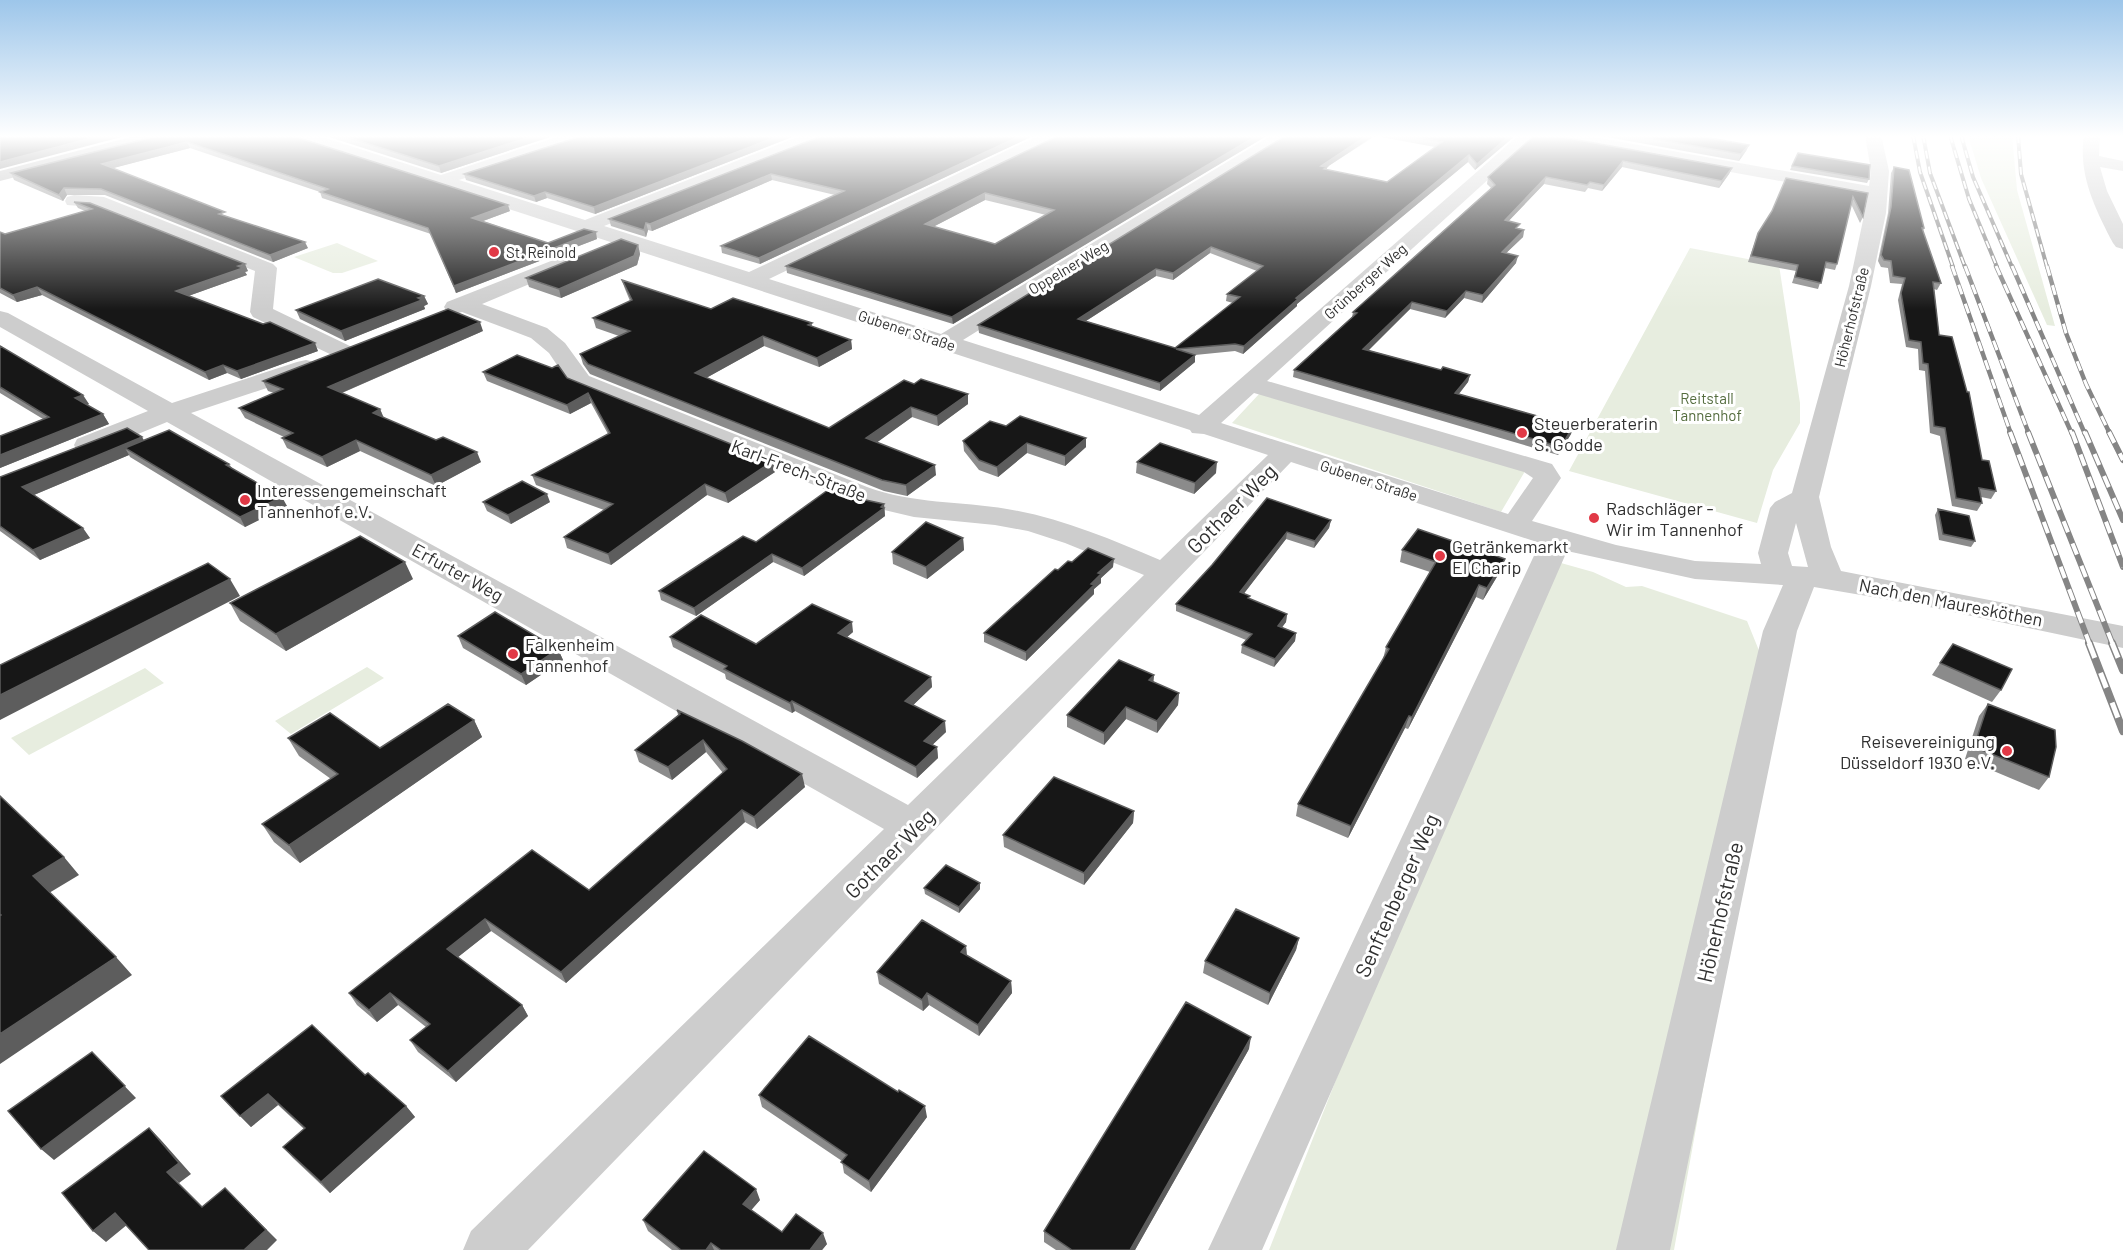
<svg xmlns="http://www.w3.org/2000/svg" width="2123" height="1250" font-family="Barlow,sans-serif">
<rect width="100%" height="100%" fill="#fff"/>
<!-- green -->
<path fill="#e7eddf" d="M1968,135H2012L2017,190L2055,326L2047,325L1981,178Z
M337,243L378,261L342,273H333L294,257Z
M1690,248L1779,265L1800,403V423L1773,470L1757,523L1569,471Z
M1260,393L1528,466L1501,512L1232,423Z
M1561,563L1593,572L1626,587L1642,586L1747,621L1775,690L1674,1250H1269L1408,897Z
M367,667L384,678L291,734L275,721Z
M145,668L164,683L29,755L11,738Z"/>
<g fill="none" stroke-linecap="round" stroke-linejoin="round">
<!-- minor -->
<path fill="#cdcdcd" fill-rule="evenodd" d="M291,135H316L441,175L563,135H588L586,139L459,180L585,220L803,135H826L824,139L604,226L749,272L1040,135H1061L1059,139L769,279L941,334L1272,135H1292L963,340L1199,415L1519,135H1537L1267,381L1552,464L1561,478L1532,521L1616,545L1695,561L1761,564L1758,553L1770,508L1775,502L1792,493L1849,286L1868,197L1555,140L1547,135H1583L1869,186L1871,171L1865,135H1881L1889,171L1886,213L1871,286L1819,497L1831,547L1841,571L2123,626V648L1920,605L1814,587L1797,631L1670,1250H1616L1763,631L1783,585L1695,579L1567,551L1262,1250H1208L1540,543L1291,462L528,1250H463L471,1231L884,829L167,422L97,451L87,453L77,451L74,445L77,439L148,411L0,327V311L8,313L172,403L297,362L306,360L315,362L318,367L315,372L191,413L908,805L1144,575L1065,543L1028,531L995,525L914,517L863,505L571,386L549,353L531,338L462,312L455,314L447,312L444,307L447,302L561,257L568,255L575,257L578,261L575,265L482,304L547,328L565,343L589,376L867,487C913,504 960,501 1007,509C1061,518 1110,539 1160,560L1268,455L1204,434L1192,433L1190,430L293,139ZM1254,393L1524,472L1533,478L1508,514L1221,423ZM1796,523L1808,567L1792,566L1788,553Z
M2084,135H2100L2099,156L2123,161V171L2100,167L2107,191L2123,224V249L2116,247L2113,243C2095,208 2078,175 2084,135Z
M74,195L104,197L273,264L277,268L273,309L352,347L356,352L352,357L344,359L336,357L253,317L250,312L255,271L94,207L67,205L65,201L67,197Z"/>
<!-- major -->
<path fill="#a8a8a8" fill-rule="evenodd" d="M138,135H165L163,139L0,181V171Z"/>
<defs>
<path id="rail-far3" d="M1913,135L1920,172L1953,267
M1923,135L1930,173L1965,267
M1950,135L1969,199L1997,267
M1961,135L1973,177L2012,267
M2018,135L2021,174L2047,267"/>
<path id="rail-far2" d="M1952,266L2011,434
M1965,266L2029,434
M1996,266L2072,434
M2012,266L2085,434
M2047,266L2066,333L2086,384L2110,434"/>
<path id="rail-far1" d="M2010,432L2090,645
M2028,432L2113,645
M2072,432L2123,567
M2085,432L2123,520
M2109,432L2123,460"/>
<path id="rail" d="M2089,643L2123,731
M2112,643L2123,670"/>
</defs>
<!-- rail-far3 casing -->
<use href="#rail-far3" stroke="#858585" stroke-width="4"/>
<!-- rail-far2 casing -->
<use href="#rail-far2" stroke="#858585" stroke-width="4.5"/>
<!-- rail-far1 casing -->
<use href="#rail-far1" stroke="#858585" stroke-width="6"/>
<!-- rail casing -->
<use href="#rail" stroke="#858585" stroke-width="8"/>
<!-- rail-far3 -->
<use href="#rail-far3" stroke="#fff" stroke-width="2" stroke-dasharray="8" stroke-linecap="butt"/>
<!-- rail-far2 -->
<use href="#rail-far2" stroke="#fff" stroke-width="3" stroke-dasharray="10" stroke-linecap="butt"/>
<!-- rail-far1 -->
<use href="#rail-far1" stroke="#fff" stroke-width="4" stroke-dasharray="12" stroke-linecap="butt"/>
<!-- rail -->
<use href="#rail" stroke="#fff" stroke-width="5" stroke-dasharray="16" stroke-linecap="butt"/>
</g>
<!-- wall -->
<path fill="#8b8b8b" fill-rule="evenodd" d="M161,135L510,211L483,221L548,243L597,239L456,293L431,234L322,198L320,192L190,148L113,168L226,216L308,248L273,262L105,195H67L63,201L14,180L11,173Z
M323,135H556L441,173Z
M585,135H797L595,214L547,198L536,202L466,180L464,174Z
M824,135H1035L760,264L722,253L721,246L835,195L772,180L652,231L648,230L646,237L611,226L609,219Z
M1060,135H1268L953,324L787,273L786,266ZM985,200L1046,215L995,244L933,227Z
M1287,135H1516L1475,170L1468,162L1297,304V306L1243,354L1235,351L1195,355V362L1160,391L979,333L978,325ZM1375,136L1435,147L1387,182L1327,170V167ZM1210,253L1257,271L1227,294L1226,301L1233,303L1175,348L1086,321L1156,276L1173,280Z
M1596,135H1701L1700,137L1749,145L1746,151L1739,161Z
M1556,136L1732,168L1729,174L1719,188L1622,167L1602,191L1588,188L1585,192L1544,184L1508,221L1518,229L1524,230L1523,237L1506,253L1516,263L1482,303L1464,298L1445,318L1410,309L1368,350L1441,370L1470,375L1468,382L1459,394L1573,426L1571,434L1558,455L1293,377L1294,370L1352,317L1353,312L1491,188L1487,184L1488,177Z
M1798,153L1869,179L1867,183L1790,170Z
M1894,167L1924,228L1923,231L1941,283L1937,290L1934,289L1939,335L1982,460L1996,491L1991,499L1981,497L1982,503L1977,511L1952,506L1940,436L1930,433L1925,371L1919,370L1918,349L1906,347L1898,300L1902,284L1890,283L1888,268L1881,267L1878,261L1888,213L1891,173Z
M1868,193L1863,217L1860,223L1851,204L1837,264L1835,270L1825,268L1818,289L1792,283L1796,271L1748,262L1758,233Z
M74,202L248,271L245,272L247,275L188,296L318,351L241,379L227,373L209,380L42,295L17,302L0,293V232L5,234L85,211L78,208Z
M638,245L640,254L637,265L561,298L529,287L526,278Z
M622,280L711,309L812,323V327L851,340L852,349L819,367L764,346L706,378L829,428L914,384L968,394V404L938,426L912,417L877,442L936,475L907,496L884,491L590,374L583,364L580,354L619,336L596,328L593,318L630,301L625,289Z
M424,296L428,304L424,306L425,309L345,341L300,319L296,310Z
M483,331L342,393L380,409L384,418L481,462L436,486L360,451L327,467L287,448L282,438L284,437L245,418L239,408L274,393L268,391L263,381Z
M0,346L89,404L87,405L103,414L109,424L0,468V436L43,419L0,393Z
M483,372L567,378L775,472L728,503L707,495L611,565L567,548L564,537L604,510L536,485L532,475L608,434L591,403L570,414L487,381Z
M1006,426L1086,447L1065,466L1027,453L998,477L979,470L964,451L963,441Z
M144,440L229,464L232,468L287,506L245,527L130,457L129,455L34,495L90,538L40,560L0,531V477Z
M1137,462L1216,473L1194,494L1136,473Z
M1267,498L1331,520L1329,528L1314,548L1286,539L1244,593L1250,599L1287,614L1286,622L1282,627L1296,633L1295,641L1274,667L1241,653L1242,645L1246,640L1176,611V604L1212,565Z
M861,499L884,504L885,516L804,576L773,562L696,616L661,600L659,591L756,542Z
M483,502H550L511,524L487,511Z
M1938,509L1975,541L1971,547L1939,540L1935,515Z
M963,538L964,550L927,579L893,564L892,552Z
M1402,550L1505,559L1501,570L1483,600L1476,597L1408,729L1405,728L1348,838L1296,816L1298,804L1383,659L1386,647L1430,572L1400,562Z
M1072,562L1113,567L1101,578V583L1094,589V594L1026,661L984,642V633L1058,570Z
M413,579L286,651L240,621L230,603Z
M853,632L847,637L931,677L932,687L913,705L946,732L932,745L937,747L938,758L917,778L795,711L792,713L726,679L725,674L673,647L670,637L756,644Z
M458,636L558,649L563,660L526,685L463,648Z
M1953,644L2001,690L1992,702L1932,675Z
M1154,675L1153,682L1179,693L1178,705L1157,733L1126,719L1104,745L1067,727V715Z
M1988,704L2049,777L2039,790L1965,759L1979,716Z
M677,710L805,787L757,829L745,822L566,983L491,931L458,957L522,1005L528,1016L456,1082L418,1052L410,1040L426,1027L398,1005L377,1022L357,1005L349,993L532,850L589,890L723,773L706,752L672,780L639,762L635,750L678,715Z
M474,720L482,737L300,863L274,842L262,824L331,779L299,756L288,738L380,748Z
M1134,811L1133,823L1084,885L1004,847L1003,835Z
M980,883V889L959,913L925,894L924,888Z
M1299,938L1296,950L1268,1005L1203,973L1205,961Z
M966,946L967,956L1011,981L1012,993L979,1036L929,1005L923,1011L879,984L877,972Z
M1249,1049L1135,1250H1056L1044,1242V1231Z
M365,1075L406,1106L415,1117L330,1193L293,1158L283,1147L304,1129L278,1105L251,1127L221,1096Z
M759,1095L927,1117L871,1192L844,1173L842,1161L762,1107Z
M760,1200L751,1210L782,1232L827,1244L822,1250H672L648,1231L643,1220Z"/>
<!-- shaded-wall -->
<path fill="#5d5d5d" d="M103,135H129L0,169V162Z
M536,135H556L441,173L439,166Z
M781,135H797L595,214L594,207Z
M1022,135H1035L760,264L759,258Z
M1258,135H1268L953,324L952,317Z
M1368,135H1375L1327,167L1326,173L1321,166Z
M1510,135H1516L1475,170L1477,164Z
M187,142L190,148L106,170L102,164Z
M1749,145L1746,151L1739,161L1741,154Z
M1469,155L1468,162L1297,304V306L1243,354L1244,346L1296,298Z
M1623,161L1622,167L1602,191L1604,185Z
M1732,168L1729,174L1719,188L1722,181Z
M771,174L772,180L652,231L650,224Z
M1546,177L1544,184L1503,227L1505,220Z
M64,188L67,195L63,201L59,195Z
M545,192L547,198L536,202L534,196Z
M985,193V200L925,231V224Z
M508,205L510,211L475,224L472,218Z
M646,223L648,230L646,237L644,230Z
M1524,230L1523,237L1500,259L1502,252Z
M596,232L597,239L456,293L454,286Z
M305,242L308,248L273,262L270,255Z
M638,245L640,254L637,265L561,298L559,289Z
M1211,247L1210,253L1173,280V273Z
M1518,256L1516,263L1482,303L1483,295Z
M245,264L248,271L245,272L247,275L180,299L176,291Z
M1156,269V276L1078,326V319Z
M37,287L42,295L17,302L13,295Z
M1466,291L1464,298L1445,318L1447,311Z
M424,296L428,304L424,306L425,309L345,341L341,331Z
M1412,302L1410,309L1362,357L1363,349Z
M480,322L483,331L332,397L328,387Z
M763,336L764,346L697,383L695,373Z
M851,340L852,349L819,367L817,358Z
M315,343L318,351L241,379L237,371Z
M1195,355V362L1160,391V383Z
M223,365L227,373L209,380L205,372Z
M1470,375L1468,382L1453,401L1455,393Z
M588,393L591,403L570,414L567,405Z
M968,394V404L938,426L937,416Z
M83,395L89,404L81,407L75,398Z
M911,407L912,417L868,449L866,438Z
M380,409L384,419L373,413Z
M103,414L109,424L0,468V455Z
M1573,426L1571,434L1558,455L1561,447Z
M142,437L148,447L125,448L129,455L29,497L22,487Z
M1086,438V447L1065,466V456Z
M356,440L360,451L327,467L322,457Z
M1027,443V453L998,477L997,467Z
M477,452L481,462L436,486L431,475Z
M773,461L775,472L728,503L725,493Z
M1217,462L1216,473L1194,494L1195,483Z
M935,465L936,475L907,496L906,485Z
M705,484L707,495L611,565L608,554Z
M547,494L550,502L511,524L508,515Z
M282,497L287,506L245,527L240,517Z
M884,504L885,516L804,576L802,568Z
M1331,520L1329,528L1314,548L1315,541Z
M83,528L90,538L40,560L33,550Z
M1287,532L1286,539L1239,600L1240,592Z
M963,538L964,550L927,579L926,567Z
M772,554L773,562L696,616L694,608Z
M1114,559L1113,567L1101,578V583L1094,589V594L1026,661V652L1091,584L1098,573Z
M1505,559L1501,570L1483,600L1487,588Z
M405,562L413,579L286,651L276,634Z
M230,579L240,596L0,720V695Z
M1479,585L1476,597L1408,729L1412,717Z
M1287,614L1286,622L1277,634L1278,626Z
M852,622L853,632L840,643L838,633Z
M1296,633L1295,641L1274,667L1275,659Z
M558,649L563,660L526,685L521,674Z
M1154,675L1153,687L1149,680Z
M931,677L932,687L906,712L905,701Z
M1179,693L1178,705L1157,733V721Z
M792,701L795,711L792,713L790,703Z
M1126,707V719L1104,745V733Z
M1409,716L1405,728L1348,838L1351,826Z
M474,720L482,737L300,863L289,845Z
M945,721L946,732L926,751L924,741Z
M703,740L706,752L672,780L668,767Z
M937,747L938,758L917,778L916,767Z
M802,774L805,787L757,829L754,817Z
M742,810L745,822L566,983L561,972Z
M1134,811L1133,823L1084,885V873Z
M64,857L79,875L49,893L33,876Z
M980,883V889L959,913V907Z
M485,919L491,931L453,961L447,949Z
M1299,938L1296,950L1268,1005L1270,993Z
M966,946L967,958L961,952Z
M116,957L132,975L0,1064V1034Z
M1011,981L1012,993L979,1036L978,1025Z
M390,993L398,1005L377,1022L369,1010Z
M927,993L929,1005L923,1011L922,1000Z
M522,1005L528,1016L456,1082L448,1071Z
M1251,1037L1249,1049L1135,1250H1130Z
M92,1052L136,1098L54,1160L41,1149Z
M268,1094L278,1105L251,1127L240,1116Z
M406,1106L415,1117L330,1193L321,1182Z
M925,1106L927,1117L871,1192L869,1181Z
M149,1128L160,1139L191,1174L179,1183L167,1172Z
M756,1189L760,1200L747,1215L743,1204Z
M236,1199L277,1240L267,1250H244Z
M115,1213L128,1224L106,1242L93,1231Z
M823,1233L827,1244L822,1250H810Z
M711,1243L714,1250H706Z"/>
<!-- building -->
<path fill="#171717" stroke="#5d5d5d" stroke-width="1.5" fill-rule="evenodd" d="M0,135H103L0,162Z
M161,135H290L508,205L472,218L548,243L584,229L596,232L454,286L428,228L320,192L328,189L187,142L102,164L225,212L219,214L305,242L270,255L101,189L64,188L59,195L11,173Z
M340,135H536L439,166Z
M585,135H781L594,207L545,192L534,196L464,174Z
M824,135H1022L759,258L721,246L844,191L771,174L650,224L646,223L644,230L609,219Z
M1060,135H1258L952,317L786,266ZM985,193L1054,210L995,244L925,224Z
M1287,135H1368L1321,166L1327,167L1324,169L1387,182L1442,142L1404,135H1510L1477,164L1469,155L1296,298L1298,299L1244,346L1235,344L1176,349L1195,355L1160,383L978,325ZM1211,247L1263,266L1227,294L1240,297L1175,348L1078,319L1156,269L1173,273Z
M1535,135H1554L1556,136L1732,168L1722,181L1623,161L1604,185L1590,182L1587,185L1546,177L1505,220L1520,224L1516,228L1524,230L1502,252L1518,256L1483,295L1466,291L1447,311L1412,302L1363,349L1441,370L1443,367L1470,375L1455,393L1573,426L1561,447L1294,370L1357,313L1353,312L1495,185L1488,177Z
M1631,135H1700L1699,136L1749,145L1741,154Z
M1798,153L1870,165L1869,179L1792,166Z
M1894,167L1909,170L1924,228H1922L1941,283L1933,282L1939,335L1952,337L1967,392H1969L1982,460L1989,461L1996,491L1979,488L1982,503L1956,498L1945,428L1934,426L1928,364L1923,363L1921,342L1909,340L1901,293L1905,278L1893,276L1891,261L1884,260L1881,255L1891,207Z
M1786,178L1868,193L1863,217L1853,197L1837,264L1826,262L1821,283L1795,277L1798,265L1751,256L1758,233L1772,211Z
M74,202L90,203L245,264L238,266L243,268L176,291L263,324L270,322L315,343L237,371L223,365L205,372L37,287L13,295L0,288V232L5,234L92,209Z
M621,239L638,245L634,256L559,289L526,278Z
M378,279L424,296L418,298L422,300L341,331L296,310Z
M622,280L711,309L733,298L812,323L808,325L851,340L817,358L763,336L695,373L829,428L904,380L914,384L921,379L968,394L937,416L911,407L866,438L935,465L906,485L882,480L588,364L580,354L630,331L593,318L632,300Z
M448,309L480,322L328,387L380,409L373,413L436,440L443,437L477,452L431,475L356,440L322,457L282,438L293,433L239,408L283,389L263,381Z
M0,346L83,395L75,398L103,414L0,455V436L49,417L0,387Z
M517,355L552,368L558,365L567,378L773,461L725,493L705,484L608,554L564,537L613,504L532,475L610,433L588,393L567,405L483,372Z
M1020,416L1086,438L1065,456L1027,443L997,467L979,460L963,441L990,421L1006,426Z
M127,428L142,437L22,487L83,528L33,550L0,526V477Z
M169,430L229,464L226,465L282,497L240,517L125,448Z
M1160,443L1217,462L1195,483L1137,462Z
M522,481L547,494L508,515L483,502Z
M832,487L861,499L884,504L881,507L884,508L802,568L772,554L694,608L659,591L743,536L756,542Z
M1267,498L1331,520L1315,541L1287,532L1240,592L1250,596L1248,598L1287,614L1278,626L1296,633L1275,659L1242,645L1252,634L1176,604L1212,565Z
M1938,509L1969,516L1975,541L1943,534Z
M926,522L963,538L926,567L892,552Z
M1418,529L1505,559L1487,588L1479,585L1412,717L1409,716L1351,826L1298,804L1389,649L1386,647L1436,562L1402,550Z
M360,536L405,562L276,634L230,603Z
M1088,548L1114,559L1098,573L1101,574L1091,584L1094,585L1026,652L984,633L1055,569L1058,570L1068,561L1072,562Z
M208,563L230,579L0,695V665Z
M812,604L852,622L838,633L931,677L905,701L945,721L924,741L937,747L916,767L792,701L790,703L724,669L727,666L670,637L701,615L756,644Z
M495,612L558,649L521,674L458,636Z
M1953,644L2012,669L2001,690L1940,663Z
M1119,660L1154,675L1149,680L1179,693L1157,721L1126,707L1104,733L1067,715Z
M448,704L474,720L289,845L262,824L338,774L288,738L330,713L380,748Z
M1988,704L2055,730L2056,747L2049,777L1974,747Z
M677,710L742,741L802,774L754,817L742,810L561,972L485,919L447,949L522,1005L448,1071L410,1040L430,1024L390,993L369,1010L349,993L532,850L589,890L727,769L703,740L668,767L635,750L680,714Z
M1054,777L1134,811L1084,873L1003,835Z
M0,796L64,857L33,876L116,957L0,1034V916L1,915L0,914Z
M946,865L980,883L959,907L924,888Z
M1236,909L1299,938L1270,993L1205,961Z
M922,920L966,946L961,952L1011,981L978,1025L927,993L922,1000L877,972Z
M1186,1002L1251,1037L1130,1250H1072L1044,1231Z
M312,1025L365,1075L368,1073L406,1106L321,1182L283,1147L305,1128L268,1094L240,1116L221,1096Z
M809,1036L898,1092L899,1090L925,1106L869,1181L841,1162L847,1155L759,1095Z
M92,1052L125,1086L41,1149L8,1111Z
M149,1128L179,1163L167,1172L202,1207L225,1188L266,1230L244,1250H149L115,1213L93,1231L62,1193Z
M704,1151L756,1189L743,1204L782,1232L796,1214L823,1233L810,1250H721L711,1243L706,1250H681L643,1220Z"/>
<!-- sky -->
<linearGradient id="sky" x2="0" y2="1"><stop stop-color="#9dc6ea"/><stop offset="0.44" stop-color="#fff"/><stop offset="1" stop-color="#fff" stop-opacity="0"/></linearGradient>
<rect width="2123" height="310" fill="url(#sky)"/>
<!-- markers -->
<g fill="#e13946" stroke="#fff" stroke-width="2">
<circle cx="494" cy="252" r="6"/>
<circle cx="1522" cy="433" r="6"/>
<circle cx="245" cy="500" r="6"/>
<circle cx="1594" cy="518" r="6"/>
<circle cx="1440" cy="556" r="6"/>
<circle cx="513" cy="654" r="6"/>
<circle cx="2007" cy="751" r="6"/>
</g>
<g text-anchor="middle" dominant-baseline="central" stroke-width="6" stroke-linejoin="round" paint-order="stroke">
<!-- far-poi labels -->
<g font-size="15" fill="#303030" stroke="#fff" text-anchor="start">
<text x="506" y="252">St. Reinold</text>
</g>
<!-- far-street labels -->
<g font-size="15" fill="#303030" stroke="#fff">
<text transform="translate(1068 267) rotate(-31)">Oppelner Weg</text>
<text transform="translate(1365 281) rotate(-42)">Grünberger Weg</text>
<text transform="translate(1851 317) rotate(-76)">Höherhofstraße</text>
<text transform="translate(907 330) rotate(18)">Gubener Straße</text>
<text transform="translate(1369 480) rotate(18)">Gubener Straße</text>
</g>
<!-- far-park labels -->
<g font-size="15" fill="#546c3e" stroke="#fff">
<text x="1707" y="398">Reitstall<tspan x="1707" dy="17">Tannenhof</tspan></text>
</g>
<!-- poi labels -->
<g font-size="18" fill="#303030" stroke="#fff" text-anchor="start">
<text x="1534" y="423">Steuerberaterin<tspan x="1534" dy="21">S. Godde</tspan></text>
<text x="257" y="490">Interessengemeinschaft<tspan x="257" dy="21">Tannenhof e.V.</tspan></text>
<text x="1606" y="508">Radschläger -<tspan x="1606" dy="21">Wir im Tannenhof</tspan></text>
<text x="1452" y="546">Getränkemarkt<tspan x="1452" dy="21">El Charip</tspan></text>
<text x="525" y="644">Falkenheim<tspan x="525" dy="21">Tannenhof</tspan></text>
<text x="1995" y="741" text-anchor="end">Reisevereinigung<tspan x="1995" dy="21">Düsseldorf 1930 e.V.</tspan></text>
</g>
<!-- street labels -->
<g font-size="18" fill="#303030" stroke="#fff">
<text transform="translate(799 470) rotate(21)">Karl-Frech-Straße</text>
<text transform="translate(458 572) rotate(29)">Erfurter Weg</text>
<text transform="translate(1951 602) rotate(11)">Nach den Mauresköthen</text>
</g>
<!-- near-street labels -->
<g font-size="21" fill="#303030" stroke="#fff">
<text transform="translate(1231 508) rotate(-45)">Gothaer Weg</text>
<text transform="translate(889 853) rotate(-45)">Gothaer Weg</text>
<text transform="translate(1396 895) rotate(-66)">Senftenberger Weg</text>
<text transform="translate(1719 912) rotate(-77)">Höherhofstraße</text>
</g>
</g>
</svg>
